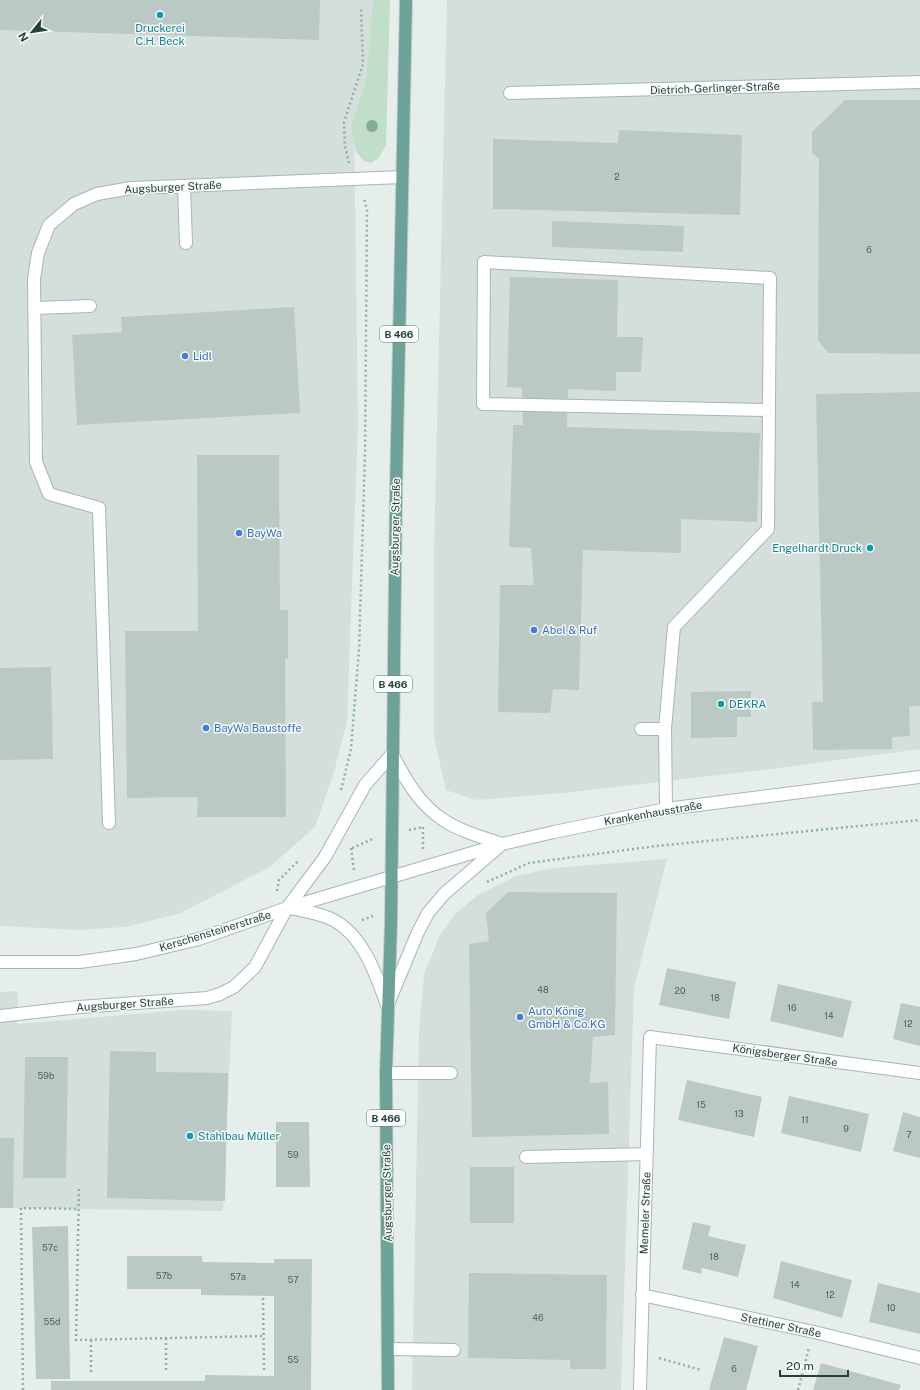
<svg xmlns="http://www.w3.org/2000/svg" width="920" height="1390" font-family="'Public Sans',sans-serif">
<rect width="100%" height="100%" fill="#e6eeeb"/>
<!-- built -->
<path fill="#d4deda" d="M0,0H373L366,79L354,119L358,424L347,721L334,772L315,827L270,867L178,914L125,927L79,930L0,926Z
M447,0H920V749L771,769L564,793L476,800L446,790L434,737V552Z
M667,859L634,988L621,1390H412L419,1032L424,975L439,937L455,914L478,895L516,876L554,868Z
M18,991L17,1024L182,1010L232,1011L223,1211L0,1208V992Z"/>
<!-- green -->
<path fill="#c0deca" d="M373,0H390L386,145L378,159L370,163L363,160L356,152L351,128L366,79Z"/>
<!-- building -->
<path fill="#bbc9c5" d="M0,0H320L319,40L0,30Z
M845,100H920V354L828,353L818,340L819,159L812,153V132Z
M619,130L742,135L740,215L493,209V139L618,143Z
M552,221L684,226L683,252L552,247Z
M510,277L618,280L617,337H643L641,372H616V391L568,389L567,427L760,433L757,522L681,519V553L583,550L579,690L553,689L550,713L498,712L500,585H534L531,548L509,547L513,425H523L522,388L507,387Z
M294,307L300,413L77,425L72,335L122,332L121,317Z
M920,392V706H909L910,736L892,737V749L813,750L812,702H823L816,394Z
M197,455H279L280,610H288V658H285L286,817H197L198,797L127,798L125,631H198Z
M51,667L53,759L0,760V668Z
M751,691V717H737V737L691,738V692Z
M508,892L617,893L615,1035L593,1037L590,1083L608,1082L609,1134L472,1137L469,944L489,941L486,913Z
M667,968L736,982L729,1019L659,1005Z
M778,984L852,1001L843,1038L770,1021Z
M901,1003L920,1007V1046L893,1039Z
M110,1051L156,1052V1072L228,1073L225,1201L107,1198Z
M25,1057H68L66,1178H23Z
M687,1080L762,1097L754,1137L678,1120Z
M789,1096L869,1114L861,1152L781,1133Z
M903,1112L920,1117V1158L893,1151Z
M276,1122H309L310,1187H276Z
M0,1138H14L13,1208H0Z
M470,1167H514V1223H470Z
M693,1222L711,1226L708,1236L746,1245L738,1277L702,1268L701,1274L682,1269Z
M68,1226L70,1379H36L32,1227Z
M127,1256H202V1262L274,1263V1259H312L311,1390H51V1381H205V1375L274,1376V1296L201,1295V1289H127Z
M781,1261L852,1280L842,1318L773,1298Z
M469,1273L607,1275L606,1369H570V1360L468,1358Z
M878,1283L920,1293V1334L869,1322Z
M724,1337L758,1346L746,1390H709Z
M821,1363L901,1385L899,1390H813Z"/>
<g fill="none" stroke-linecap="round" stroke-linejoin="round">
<defs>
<path id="minor" d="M510,93L920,82
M184,186L186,243
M34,308L90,306
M641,729H665L666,809
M665,729L674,627L768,529L770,278L484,262L483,404L769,410
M109,823L99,508L49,494L36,462L34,279L38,253L49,225L74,204L97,194L131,188L402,177
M290,908C303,911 317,913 329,918C362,932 376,974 387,1005
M0,962H80L136,954L199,939L287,908L502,844L554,832L666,809L920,777
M0,1016L79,1007L207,998L220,994L234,987L255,967L287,908L325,857L365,785L392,754C405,778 418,803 442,819C459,831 482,837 502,844L444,894L428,913L418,932L388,1004
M386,1073H451
M526,1157L647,1154
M642,1295L814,1332L920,1358
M389,1349L454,1350
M640,1390L650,1037L920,1073"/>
<path id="major" d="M388,1390L386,1073L391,924L396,491L406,0"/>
</defs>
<!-- minor casing -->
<use href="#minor" stroke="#a8b6b3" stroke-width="14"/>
<!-- major casing -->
<use href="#major" stroke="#c2cac8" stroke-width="14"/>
<!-- path -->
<path stroke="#88b1a7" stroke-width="2.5" stroke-dasharray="2 3" stroke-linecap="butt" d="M349,163L345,146L344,122L363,64L361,7
M341,790L351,749L359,650L365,453L367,211L364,197
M423,827V850
M409,830L423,827
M351,848L354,870
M352,848L375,838
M487,882L529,863L656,846L920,820
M277,891L279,880L299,860
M362,920L373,916
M79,1189L76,1340L264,1336
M263,1298L264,1370
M166,1338V1373
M659,1358L701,1370
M91,1372V1340
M23,1390L21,1208L78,1209
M798,1390L809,1348"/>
<!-- minor -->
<use href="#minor" stroke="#fff" stroke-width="12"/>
<!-- major -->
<use href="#major" stroke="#6da298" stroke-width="12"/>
</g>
<!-- trees -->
<circle fill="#82ac96" cx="372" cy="126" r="6"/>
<!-- markers -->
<g fill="#0f9aa8" stroke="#f7fbf9" stroke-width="1.5">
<circle cx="160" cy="15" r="4"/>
<circle cx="870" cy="548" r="4"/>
<circle cx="721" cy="704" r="4"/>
<circle cx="190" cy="1136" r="4"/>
</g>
<g fill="#3f7fe0" stroke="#f7fbf9" stroke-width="1.5">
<circle cx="185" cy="356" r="4"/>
<circle cx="239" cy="533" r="4"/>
<circle cx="534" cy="630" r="4"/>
<circle cx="206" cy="728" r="4"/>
<circle cx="520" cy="1017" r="4"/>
</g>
<g text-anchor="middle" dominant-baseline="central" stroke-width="3" stroke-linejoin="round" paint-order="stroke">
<!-- number labels -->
<g font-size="9" fill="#4a625e">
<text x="617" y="176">2</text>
<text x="869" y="249">6</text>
<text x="543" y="989">48</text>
<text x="680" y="990">20</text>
<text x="715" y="997">18</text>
<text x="792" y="1007">16</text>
<text x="829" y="1015">14</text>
<text x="908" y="1023">12</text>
<text x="46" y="1075">59b</text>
<text x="701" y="1104">15</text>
<text x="739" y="1113">13</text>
<text x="805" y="1119">11</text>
<text x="846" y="1128">9</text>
<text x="909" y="1134">7</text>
<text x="293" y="1154">59</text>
<text x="50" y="1247">57c</text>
<text x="714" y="1256">18</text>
<text x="164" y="1275">57b</text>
<text x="238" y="1276">57a</text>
<text x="293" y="1279">57</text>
<text x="795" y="1284">14</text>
<text x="830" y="1294">12</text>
<text x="891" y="1307">10</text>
<text x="538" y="1317">46</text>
<text x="52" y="1321">55d</text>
<text x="293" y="1359">55</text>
<text x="734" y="1368">6</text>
</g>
<!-- shield labels -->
<g fill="#f7fbf9" stroke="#647874" stroke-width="1">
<rect x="380" y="326" width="38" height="16" rx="3"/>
<rect x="374" y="676" width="38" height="16" rx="3"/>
<rect x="367" y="1110" width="38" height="16" rx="3"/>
</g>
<g font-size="10" font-weight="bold" fill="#25403b">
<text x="399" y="334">B 466</text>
<text x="393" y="684">B 466</text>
<text x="386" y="1118">B 466</text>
</g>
<!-- culture labels -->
<g font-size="11" fill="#0d838f" stroke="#f7fbf9" text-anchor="start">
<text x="160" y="28" text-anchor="middle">Druckerei<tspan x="160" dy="13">C.H. Beck</tspan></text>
<text x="862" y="548" text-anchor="end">Engelhardt Druck</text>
<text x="729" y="704">DEKRA</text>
<text x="198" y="1136">Stahlbau Müller</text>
</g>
<!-- street labels -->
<g font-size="11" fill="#25403b" stroke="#f7fbf9">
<text transform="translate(715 88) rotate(-2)">Dietrich-Gerlinger-Straße</text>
<text transform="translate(173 187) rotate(-3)">Augsburger Straße</text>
<text transform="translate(395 527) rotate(-89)">Augsburger Straße</text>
<text transform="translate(653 813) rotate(-10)">Krankenhausstraße</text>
<text transform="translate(215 931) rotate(-17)">Kerschensteinerstraße</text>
<text transform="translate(125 1004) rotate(-4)">Augsburger Straße</text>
<text transform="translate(785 1055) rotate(8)">Königsberger Straße</text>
<text transform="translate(387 1193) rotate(-91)">Augsburger Straße</text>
<text transform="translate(645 1213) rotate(-88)">Memeler Straße</text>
<text transform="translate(781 1325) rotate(12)">Stettiner Straße</text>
</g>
<!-- shop labels -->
<g font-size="11" fill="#366cbe" stroke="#f7fbf9" text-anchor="start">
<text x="193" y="356">Lidl</text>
<text x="247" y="533">BayWa</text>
<text x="542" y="630">Abel &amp; Ruf</text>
<text x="214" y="728">BayWa Baustoffe</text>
<text x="528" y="1011">Auto König<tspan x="528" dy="13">GmbH &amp; Co.KG</tspan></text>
</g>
</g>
<!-- north arrow -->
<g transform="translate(32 32) rotate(240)" stroke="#f7fbf9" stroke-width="3" paint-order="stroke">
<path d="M0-3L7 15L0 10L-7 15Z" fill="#25403b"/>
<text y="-6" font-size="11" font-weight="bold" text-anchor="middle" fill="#25403b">N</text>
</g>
<!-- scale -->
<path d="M780 1370v6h68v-6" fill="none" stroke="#25403b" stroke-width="2"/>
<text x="786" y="1370" font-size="12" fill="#25403b" stroke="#f7fbf9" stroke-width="3" paint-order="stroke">20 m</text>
</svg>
